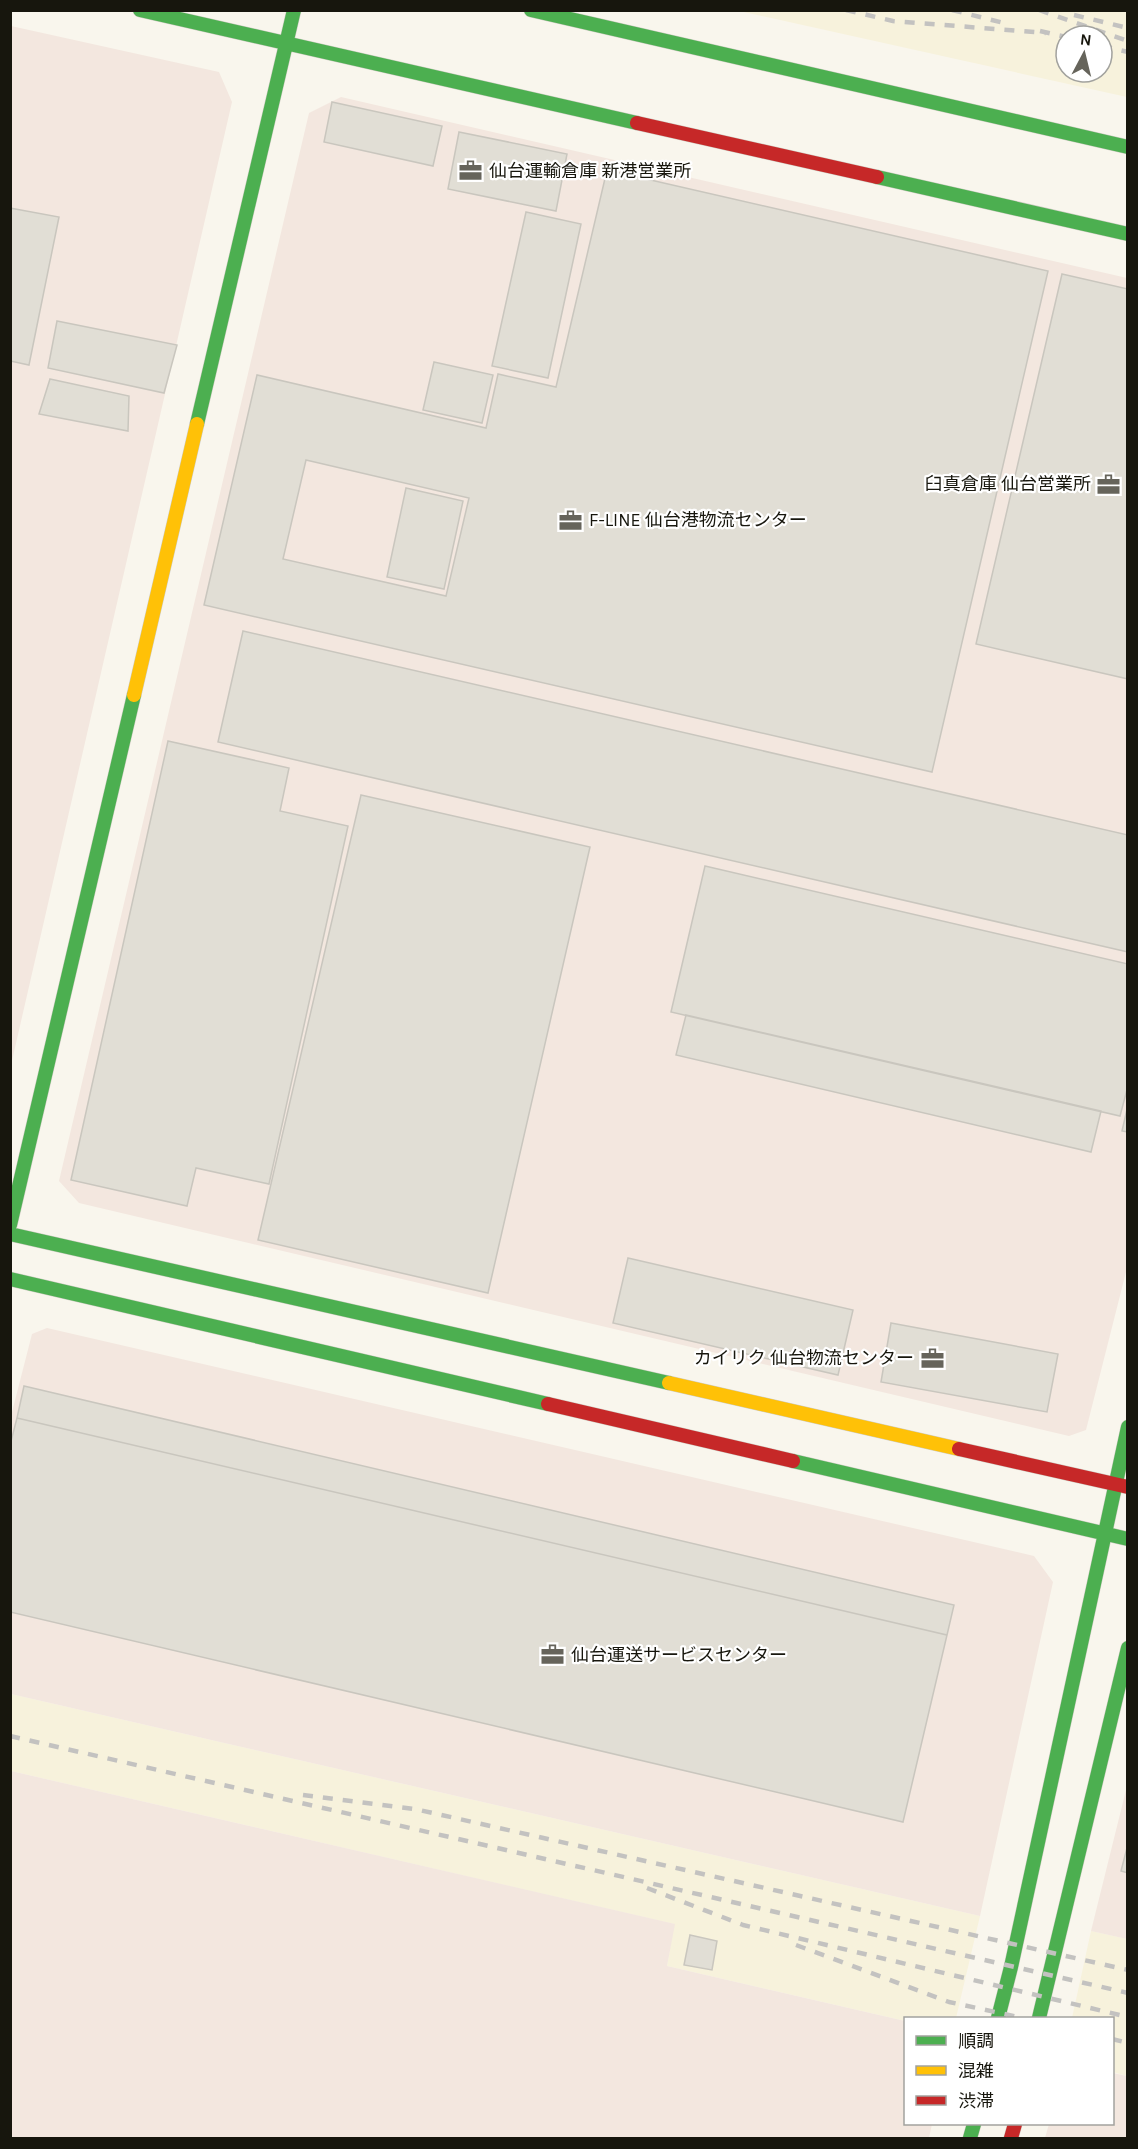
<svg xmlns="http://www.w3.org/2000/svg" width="1138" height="2149" font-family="Karla,'Noto Sans JP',sans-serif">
<rect width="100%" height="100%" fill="#f9f6ed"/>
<!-- built -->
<path fill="#f7f2dc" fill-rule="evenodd" d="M739,11H1127V97ZM1066,36H1102V72H1066Z
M11,1694L980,1916L956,2018H906L905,2021L667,1966L674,1924L11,1771Z
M1091,1931L1127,1939V2076L1113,2072L1112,2018H1072Z"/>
<!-- industrial -->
<path fill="#f3e7df" d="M11,26L219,72L232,102L11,1065Z
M341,97L1127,278L1128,1264L1086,1430L1069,1436L79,1203L59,1181L309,113Z
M47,1328L1034,1556L1053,1582L980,1916L11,1694V1416L32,1334Z
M11,1771L675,1924L667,1966L905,2021L906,2124H932L929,2138H11Z
M1127,1786V1939L1091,1931Z
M1113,2073L1127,2076V2138H1045L1049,2124H1112Z"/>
<!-- building -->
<path fill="#e1ded5" stroke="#c9c6be" stroke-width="1.5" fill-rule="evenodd" d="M332,102L442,126L433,166L324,142Z
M459,132L567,154L556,211L448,189Z
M607,170L1048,271L932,772L204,605L257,375L486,428L498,374L556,387ZM306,460L469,498L446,596L283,559Z
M10,208L59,217L29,365L10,361Z
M526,212L581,224L548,378L492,366Z
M1062,274L1128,289V679L976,644Z
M57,321L177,345L164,393L48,368Z
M434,362L493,375L482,423L423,410Z
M50,379L129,396L128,431L39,414Z
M406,488L463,501L444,589L387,577Z
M243,631L1128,835V952L218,742Z
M168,741L289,768L280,811L348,826L269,1184L196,1168L187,1206L71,1180Z
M361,795L590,847L488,1293L258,1240Z
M705,866L1128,964V1086L1120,1116L671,1012Z
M686,1015L1101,1111L1091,1152L676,1055Z
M1128,1105V1132L1122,1131Z
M628,1258L853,1310L838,1375L613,1323Z
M891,1323L1058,1354L1047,1412L881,1382Z
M24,1386L954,1605L947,1635L17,1418Z
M17,1418L947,1635L903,1822L10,1612V1445Z
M1128,1844V1873L1121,1871Z
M690,1935L717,1941L712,1970L684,1965Z"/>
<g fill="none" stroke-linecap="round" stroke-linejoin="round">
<defs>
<path id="fast" d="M140,10L637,123
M531,10L1128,147
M877,177L1128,234
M197,424L294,10
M10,1225L134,695
M10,1234L669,1383
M10,1279L548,1404
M793,1461L1128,1539
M998,2018L1011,1967L1128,1427
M1039,2018L1128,1648
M970,2138L974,2124"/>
<path id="slow" d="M134,695L197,424
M669,1383L959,1449"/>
<path id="jam" d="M637,123L877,177
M548,1404L793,1461
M959,1449L1128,1487
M1011,2138L1015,2124"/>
</defs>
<!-- fast casing -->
<use href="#fast" stroke="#cfcdc4" stroke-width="15"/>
<!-- slow casing -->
<use href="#slow" stroke="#cfcdc4" stroke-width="15"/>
<!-- jam casing -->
<use href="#jam" stroke="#cfcdc4" stroke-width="15"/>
<!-- fast -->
<use href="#fast" stroke="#4caf50" stroke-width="14"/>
<!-- slow -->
<use href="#slow" stroke="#ffc107" stroke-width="14"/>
<!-- jam -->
<use href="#jam" stroke="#c62828" stroke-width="14"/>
<!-- rail -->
<path stroke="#c3c2c0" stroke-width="4.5" stroke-dasharray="10 10" stroke-linecap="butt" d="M846,10L893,21L1046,33
M952,10L1008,24
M1039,10L1128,41
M1074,15L1128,28
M1040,31L1066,37
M1102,46L1128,52
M10,1736L1128,1993
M303,1795L415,1809L1128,1970
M647,1888L743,1925L1128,2017
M796,1945L949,2002L1023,2018
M1112,2039L1128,2043"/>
</g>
<!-- icons -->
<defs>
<symbol id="office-bare" viewBox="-9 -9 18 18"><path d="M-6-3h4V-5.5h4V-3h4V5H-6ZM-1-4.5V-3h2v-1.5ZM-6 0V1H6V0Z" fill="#66645b" stroke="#fff" stroke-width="2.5" paint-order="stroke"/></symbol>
</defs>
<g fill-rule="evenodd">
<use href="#office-bare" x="454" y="154" width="33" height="33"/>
<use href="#office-bare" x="1092" y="468" width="33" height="33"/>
<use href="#office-bare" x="554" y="504" width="33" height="33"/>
<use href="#office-bare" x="916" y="1342" width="33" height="33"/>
<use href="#office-bare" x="536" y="1638" width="33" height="33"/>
</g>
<g text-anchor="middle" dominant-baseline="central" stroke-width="4.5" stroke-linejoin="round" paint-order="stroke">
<!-- poi labels -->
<g font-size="18" fill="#17160d" stroke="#fff" text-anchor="start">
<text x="489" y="171">仙台運輸倉庫 新港営業所</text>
<text x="1091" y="484" text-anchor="end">臼真倉庫 仙台営業所</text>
<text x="589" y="520">F-LINE 仙台港物流センター</text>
<text x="914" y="1358" text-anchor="end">カイリク 仙台物流センター</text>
<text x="571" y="1655">仙台運送サービスセンター</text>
</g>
</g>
<!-- border -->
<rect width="1138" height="2149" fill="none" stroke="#17160d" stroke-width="24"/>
<!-- legend -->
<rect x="904" y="2017" width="210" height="108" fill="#ffffff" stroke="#a2a29e" stroke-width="1.5"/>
<rect x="916" y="2036" width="30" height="9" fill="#4caf50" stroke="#a2a29e" stroke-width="1.5"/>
<text x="958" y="2047" font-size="18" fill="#17160d">順調</text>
<rect x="916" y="2066" width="30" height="9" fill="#ffc107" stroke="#a2a29e" stroke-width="1.5"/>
<text x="958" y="2077" font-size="18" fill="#17160d">混雑</text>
<rect x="916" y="2096" width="30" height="9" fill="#c62828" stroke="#a2a29e" stroke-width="1.5"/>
<text x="958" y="2107" font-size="18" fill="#17160d">渋滞</text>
<!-- north arrow -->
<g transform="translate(1084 54) rotate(7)"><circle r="28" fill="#ffffff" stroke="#a2a29e" stroke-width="1.5"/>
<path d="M0-4.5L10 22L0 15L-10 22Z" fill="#66645b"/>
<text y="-9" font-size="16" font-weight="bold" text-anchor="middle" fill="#17160d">N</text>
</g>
</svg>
